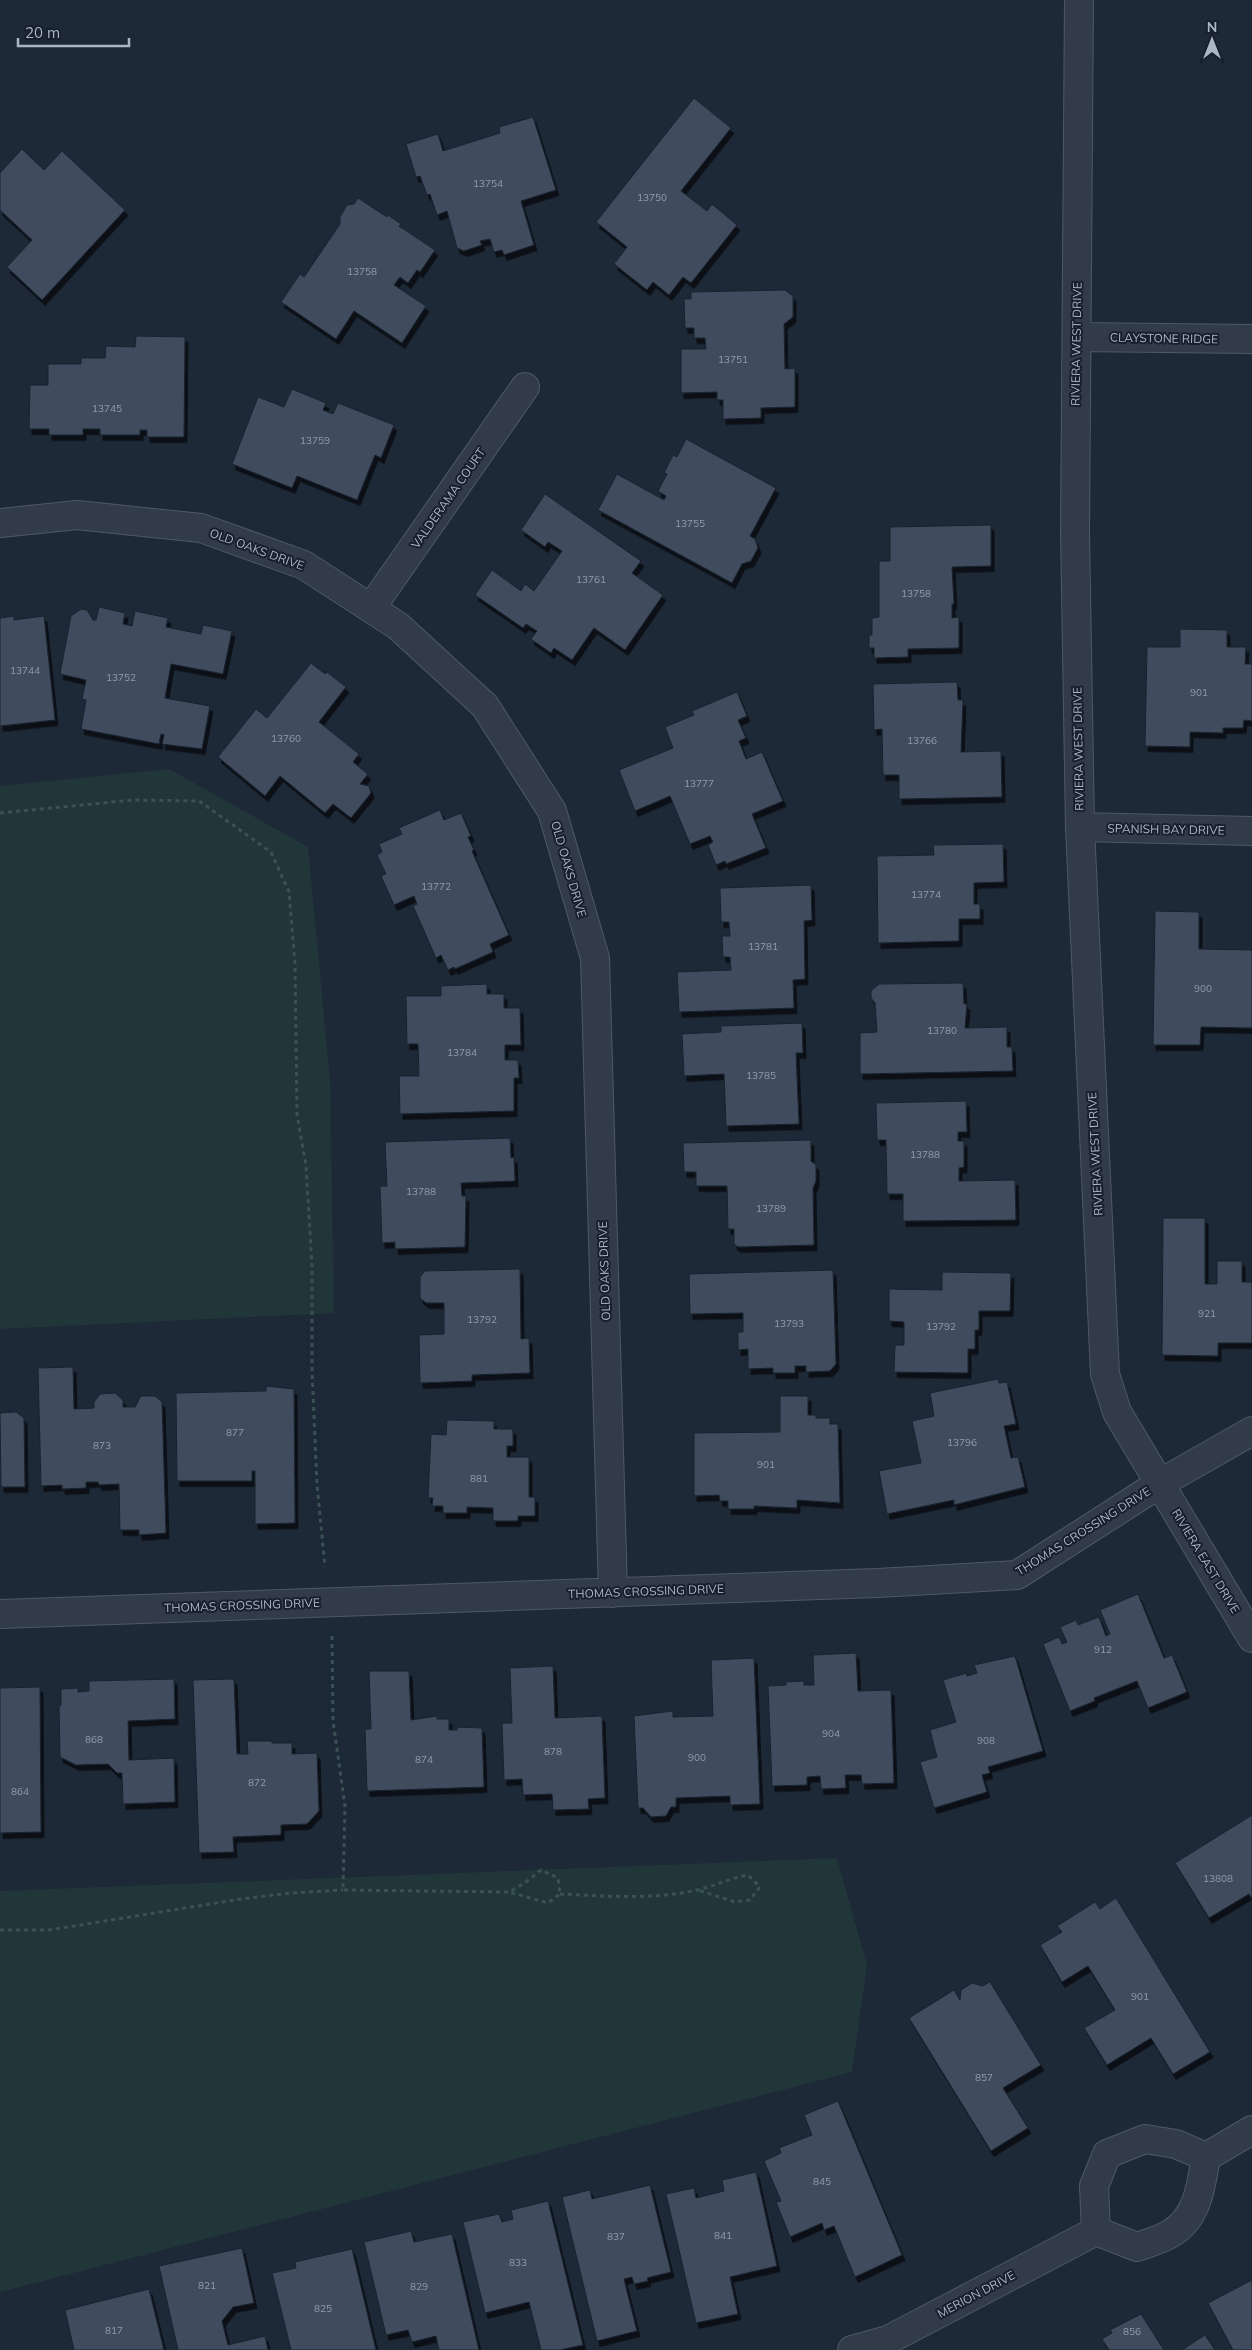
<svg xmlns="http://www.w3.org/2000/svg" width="1252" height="2350" font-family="Mulish,sans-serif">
<defs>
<filter id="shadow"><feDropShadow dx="3" dy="5.5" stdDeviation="0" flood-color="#0009"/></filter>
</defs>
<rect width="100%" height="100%" fill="#1e2938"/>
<!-- green -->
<path fill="#203639" d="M169,769L308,847L330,1079L334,1313L0,1329V786Z
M837,1858L867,1965L852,2072L0,2292V1891Z"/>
<!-- building -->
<path fill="#3f4c5d" stroke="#19222f" filter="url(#shadow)" d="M694,98L731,128L681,191L707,211L712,204L737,225L691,283L683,277L669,295L653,282L647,290L614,264L627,247L596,222Z
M533,117L556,190L521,201L534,245L504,255L502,250L494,252L490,239L480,241L482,245L464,251L457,248L447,211L437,215L430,194L427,195L420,176L416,177L406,144L438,134L443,151L500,133L499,127Z
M22,149L44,170L62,151L125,210L42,300L7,267L32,240L0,210V173Z
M358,198L387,217L388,215L401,224L399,226L435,250L420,272L417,270L408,283L400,277L394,285L426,306L402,343L354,311L336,339L281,302L300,274L304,277L340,224V217L347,205L354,204Z
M785,290L793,296V317L784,324L785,369L795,368V407L761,408V418L723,419V400H717V392L681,393V349H706L705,338H694V328H685L684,299H691V292Z
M136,336L185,337L184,437H147V430H140V435H100V429H83V435H49V429H29L30,385H48V364H81V358H105L106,346L135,347Z
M292,389L326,403L323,410L333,414L338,403L394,425L381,458L375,455L357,500L297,476L292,488L232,464L258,397L284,407Z
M686,439L776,488L750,536L755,539L758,548L751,561L742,564L732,583L598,510L617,474L664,500L666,496L658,491L667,474L664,473L673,455L677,457Z
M545,494L641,561L632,573L663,595L625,650L594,628L572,660L554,648L551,653L531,639L537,631L526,624L523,628L475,595L492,570L521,591L525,584L534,591L562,551L548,542L545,547L521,530Z
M991,525V566L952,567L954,604H952V618L959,617V648L908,649V657L874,658V648H869V635H872V618L879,617V561H890V527Z
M99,607L125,613L123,624L132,626L135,611L168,618L166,627L201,634L203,625L232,631L223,674L171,664L165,698L210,706L202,749L162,744L164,735L161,734L159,744L81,729L86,700L82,699L86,680L60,674L71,616L81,609L87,610L93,620H96Z
M14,616V620L44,616L55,720L0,726V618Z
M1180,629L1227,630V647H1246L1245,664H1252V721L1244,720L1243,728H1223V733L1190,732V747L1145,746L1147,647H1180Z
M311,663L325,674L327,672L346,687L319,722L359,754L353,762L368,774L360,784L369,786L371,793L351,818L333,804L325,813L280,776L265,796L218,757L256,709L267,718Z
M957,682L958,700H963L961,752L1001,751L1002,797L899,799V775H883L882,729L874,730L873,684Z
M737,692L747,716L738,720L746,738L739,741L746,759L762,752L783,801L752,814L766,848L726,864L725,861L716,865L708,845L713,842L710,836L690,844L670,796L635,811L619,770L673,748L665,727L694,715L692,711Z
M440,810L444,820L461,813L471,836L468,837L474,850L472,851L509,935L490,944L493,952L455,969L454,967L448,970L441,955L436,958L413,906L417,904L414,896L394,905L381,876L386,874L377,855L382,852L379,844L402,834L399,828Z
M1003,844L1004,882L974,883V904H980V919H959V941L878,943L877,856L934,855L933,845Z
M811,885L812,920L804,921L805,979L793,980L794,1008L679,1012L677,972L731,970L730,957H723L722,936H730L729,922H721L720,888Z
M1155,911L1199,912V949L1252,950V1028L1201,1027L1200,1045H1153Z
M963,983L964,1004H967L965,1028L1007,1027V1047H1012L1013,1071L860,1074V1033L877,1032L875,1003L871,998V991L879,984Z
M487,984V994H504V1008H520L521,1045H505V1060H518L519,1078H514V1111L400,1114L399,1076H419L418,1044H407L406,996H441V986Z
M802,1023L803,1053H796L799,1124L726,1126L724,1074L684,1076L682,1034L721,1032V1026Z
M966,1101L967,1132H958V1141H964V1167L959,1168V1181L1015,1180L1016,1220L903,1221V1194H887L886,1140H877L876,1103Z
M510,1138L511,1158L514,1157L515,1181L461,1183L462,1196H466L465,1247L395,1249V1242L382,1243L380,1186H387L385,1142Z
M811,1140V1161L816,1165V1181L813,1188L814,1245L738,1247L734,1244V1229H728L727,1186H696V1172H684L683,1143Z
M1163,1218H1205V1284H1217V1261H1242V1282H1252V1343H1218V1356L1162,1355Z
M520,1269L521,1339L529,1338L530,1373L472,1375V1381L420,1383L419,1335L444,1334V1303H426L420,1298V1277L425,1271Z
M833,1270L836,1364L830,1371L806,1372V1366H795V1373H773V1368L748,1369V1349L738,1350V1332H743V1313L690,1314L689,1274Z
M942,1272L1011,1273L1010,1311H979V1330H975V1349H968V1373L894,1372L895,1345H904V1322L889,1321V1289L942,1290Z
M73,1367L74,1409L94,1408V1402L100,1394L115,1393L123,1400V1407H135L141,1396H155L162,1402L166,1533L139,1535V1530H120L119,1484L99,1485L98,1482H86V1488L62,1489V1485L41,1486L38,1368Z
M998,1379L999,1383L1007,1382L1016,1424L1004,1426L1011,1458L1018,1457L1025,1487L954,1505V1500L887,1514L879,1471L921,1463L912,1421L934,1416L930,1393Z
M266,1386L294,1389L295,1523L255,1524V1471H252V1481H177L176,1393L266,1391Z
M780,1396H808V1415H816V1418H830V1424H838L840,1503L797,1500V1508L754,1506V1509H728V1501H720L719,1495L694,1496V1433L780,1432Z
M16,1412L24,1418L25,1487H1L0,1413Z
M447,1420L494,1421V1429H513V1446H507V1457H529V1497H535V1516H518V1521H493V1508L467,1507V1513H443V1506H432L433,1498H428L431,1434L446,1435Z
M1138,1594L1164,1658L1172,1655L1187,1692L1148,1708L1137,1681L1094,1698L1095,1701L1070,1711L1043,1644L1059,1637L1062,1644L1067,1642L1060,1627L1076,1620L1078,1625L1099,1617L1106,1636L1110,1634L1100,1610Z
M856,1653L858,1691L891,1690L894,1783L862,1784L861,1775H845L846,1788L821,1789L820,1776L807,1777V1785L772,1786L768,1686L786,1685V1682L804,1681V1685H814L813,1655Z
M1015,1656L1043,1751L988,1767L990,1773L982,1775L987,1792L934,1808L920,1762L937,1757L930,1730L956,1722L943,1680L967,1673V1676L977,1673L974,1665Z
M754,1658L760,1804L730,1805V1796L676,1798V1807H671L666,1816L651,1817L643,1808H638L634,1716L673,1711V1717L713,1716L711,1660Z
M553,1666L555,1718L602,1716L605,1798L588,1799L589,1809L553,1810L552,1794L523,1795L522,1779L504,1780L502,1723H512L510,1668Z
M369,1671H409L411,1720L437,1716V1719H449V1730H457V1727L482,1728L484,1787L367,1791L365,1729H371Z
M174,1679L175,1719L128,1721L129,1760L174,1758L175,1802L123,1804L122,1773H117L108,1764L76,1765L60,1757L59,1706L61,1705V1689L78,1688V1692L89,1691V1681Z
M234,1679L237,1754H248L247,1741H272V1743H292V1754L317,1753L319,1811L307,1824L281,1825V1835L233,1837L234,1852L199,1853L193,1680Z
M40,1687L41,1832L0,1833V1688Z
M1252,1815V1899L1249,1894L1209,1918L1175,1863Z
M1116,1898L1210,2052L1173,2074L1151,2038L1107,2065L1084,2028L1115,2010L1088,1966L1062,1982L1040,1945L1062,1932L1057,1926L1095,1902L1100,1909Z
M990,1982L1041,2065L1003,2088L1028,2128L991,2151L909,2018L954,1990L960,2000L961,1990L972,1983L982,1986Z
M838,2101L902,2255L855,2277L834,2226L824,2230L822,2223L790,2237L776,2202L781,2201L764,2161L781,2153L779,2148L812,2135L804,2115Z
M756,2172L777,2266L730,2277L738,2314L696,2323L666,2194L694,2188L696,2198L724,2191L722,2180Z
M650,2185L671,2272L647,2278L648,2281L634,2284L632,2277L624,2279L637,2331L597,2341L562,2197L590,2190L592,2199Z
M548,2201L583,2345L560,2350H541L529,2302L485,2313L463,2222L499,2214L502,2222L513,2219L511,2210Z
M411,2231L414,2242L452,2234L479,2350H439L436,2336L412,2342L408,2330L386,2335L364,2242Z
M242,2248L254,2303L233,2307L222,2321L228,2345L265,2336L268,2350H178L159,2266Z
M352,2249L376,2350H291L272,2273L296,2268L295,2262Z
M1252,2280V2350H1233L1208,2303Z
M149,2289L164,2350H74L65,2310Z
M1141,2314L1164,2350H1109L1102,2339L1112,2333L1110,2330Z
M1205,2335L1215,2350H1182Z"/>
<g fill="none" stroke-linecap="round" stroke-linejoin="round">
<defs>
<path id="street" d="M1079,0L1075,532L1080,827L1105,1374L1117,1412L1252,1638
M1077,337L1252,339
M0,523L77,515L201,528L304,565L398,626L485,706L552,811L595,958L613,1593
M371,608L525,387
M1080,827L1252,831
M0,1614L878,1583L1017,1575L1159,1484L1252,1431
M1096,2231L1094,2186L1107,2154L1145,2139L1176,2144L1206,2157
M852,2350L888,2340L1096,2231L1137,2247C1148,2243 1160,2240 1170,2234C1198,2218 1201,2186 1206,2157L1252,2130"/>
</defs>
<!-- street casing -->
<use href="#street" stroke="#4f5966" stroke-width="30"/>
<!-- path -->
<path stroke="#3b5253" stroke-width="3" stroke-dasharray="4 4" stroke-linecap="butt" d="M0,813L133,800L199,801L271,852L289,892L295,964L297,1114L306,1166L312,1266V1371L317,1485L325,1567
M332,1636L333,1721L345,1806L343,1890L509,1892L526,1882L541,1870L558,1878L560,1894L548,1903L509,1892
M560,1894C604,1896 653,1900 697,1890C715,1886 730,1878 748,1875L760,1887L750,1900L735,1902L698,1890
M0,1930H49L241,1899L291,1893L343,1890"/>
<!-- street -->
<use href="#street" stroke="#323b48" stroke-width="28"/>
</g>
<g text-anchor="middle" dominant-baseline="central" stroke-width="4" stroke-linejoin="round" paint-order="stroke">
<!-- number labels -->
<g font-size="10" fill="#909cab">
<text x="488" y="183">13754</text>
<text x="652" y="197">13750</text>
<text x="362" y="271">13758</text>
<text x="733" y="359">13751</text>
<text x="107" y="408">13745</text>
<text x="315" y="440">13759</text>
<text x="690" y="523">13755</text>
<text x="591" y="579">13761</text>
<text x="916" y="593">13758</text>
<text x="25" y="670">13744</text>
<text x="121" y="677">13752</text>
<text x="1199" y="692">901</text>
<text x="286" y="738">13760</text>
<text x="922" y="740">13766</text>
<text x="699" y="783">13777</text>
<text x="436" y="886">13772</text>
<text x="926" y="894">13774</text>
<text x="763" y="946">13781</text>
<text x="1203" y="988">900</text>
<text x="942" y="1030">13780</text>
<text x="462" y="1052">13784</text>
<text x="761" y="1075">13785</text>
<text x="925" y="1154">13788</text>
<text x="421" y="1191">13788</text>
<text x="771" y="1208">13789</text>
<text x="1207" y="1313">921</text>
<text x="482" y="1319">13792</text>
<text x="789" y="1323">13793</text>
<text x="941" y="1326">13792</text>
<text x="235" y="1432">877</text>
<text x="962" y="1442">13796</text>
<text x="102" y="1445">873</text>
<text x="766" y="1464">901</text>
<text x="479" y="1478">881</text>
<text x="1103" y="1649">912</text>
<text x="831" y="1733">904</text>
<text x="94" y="1739">868</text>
<text x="986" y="1740">908</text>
<text x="553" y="1751">878</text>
<text x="697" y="1757">900</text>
<text x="424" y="1759">874</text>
<text x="257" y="1782">872</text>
<text x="20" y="1791">864</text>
<text x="1218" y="1878">13808</text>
<text x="1140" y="1996">901</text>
<text x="984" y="2077">857</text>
<text x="822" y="2181">845</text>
<text x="723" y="2235">841</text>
<text x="616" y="2236">837</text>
<text x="518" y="2262">833</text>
<text x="207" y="2285">821</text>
<text x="419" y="2286">829</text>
<text x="323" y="2308">825</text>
<text x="114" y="2330">817</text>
<text x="1132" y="2331">856</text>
</g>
<!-- street labels -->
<g font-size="12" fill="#abb6c5" stroke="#17202c">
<text transform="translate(1164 338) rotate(1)">CLAYSTONE RIDGE</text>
<text transform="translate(1076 344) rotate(-89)">RIVIERA WEST DRIVE</text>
<text transform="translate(448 498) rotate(-55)">VALDERAMA COURT</text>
<text transform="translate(257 549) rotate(20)">OLD OAKS DRIVE</text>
<text transform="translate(1078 749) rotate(-91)">RIVIERA WEST DRIVE</text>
<text transform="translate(1166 829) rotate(1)">SPANISH BAY DRIVE</text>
<text transform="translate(569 869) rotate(74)">OLD OAKS DRIVE</text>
<text transform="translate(1095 1154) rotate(-93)">RIVIERA WEST DRIVE</text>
<text transform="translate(604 1271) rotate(-92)">OLD OAKS DRIVE</text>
<text transform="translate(1083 1531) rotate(-32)">THOMAS CROSSING DRIVE</text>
<text transform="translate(1206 1561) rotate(59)">RIVIERA EAST DRIVE</text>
<text transform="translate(646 1591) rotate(-2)">THOMAS CROSSING DRIVE</text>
<text transform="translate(242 1605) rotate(-2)">THOMAS CROSSING DRIVE</text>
<text transform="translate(976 2294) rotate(-28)">MERION DRIVE</text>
</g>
</g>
<!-- north arrow -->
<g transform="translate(1212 40)" stroke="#17202c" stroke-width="4" paint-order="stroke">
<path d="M0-4L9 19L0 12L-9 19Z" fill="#abb6c5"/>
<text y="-8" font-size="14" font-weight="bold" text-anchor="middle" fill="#abb6c5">N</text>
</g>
<!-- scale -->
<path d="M18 38v8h111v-8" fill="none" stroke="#abb6c5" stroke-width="2.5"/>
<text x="25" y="38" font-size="15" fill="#abb6c5" stroke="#17202c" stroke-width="4" paint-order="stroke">20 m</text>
</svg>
